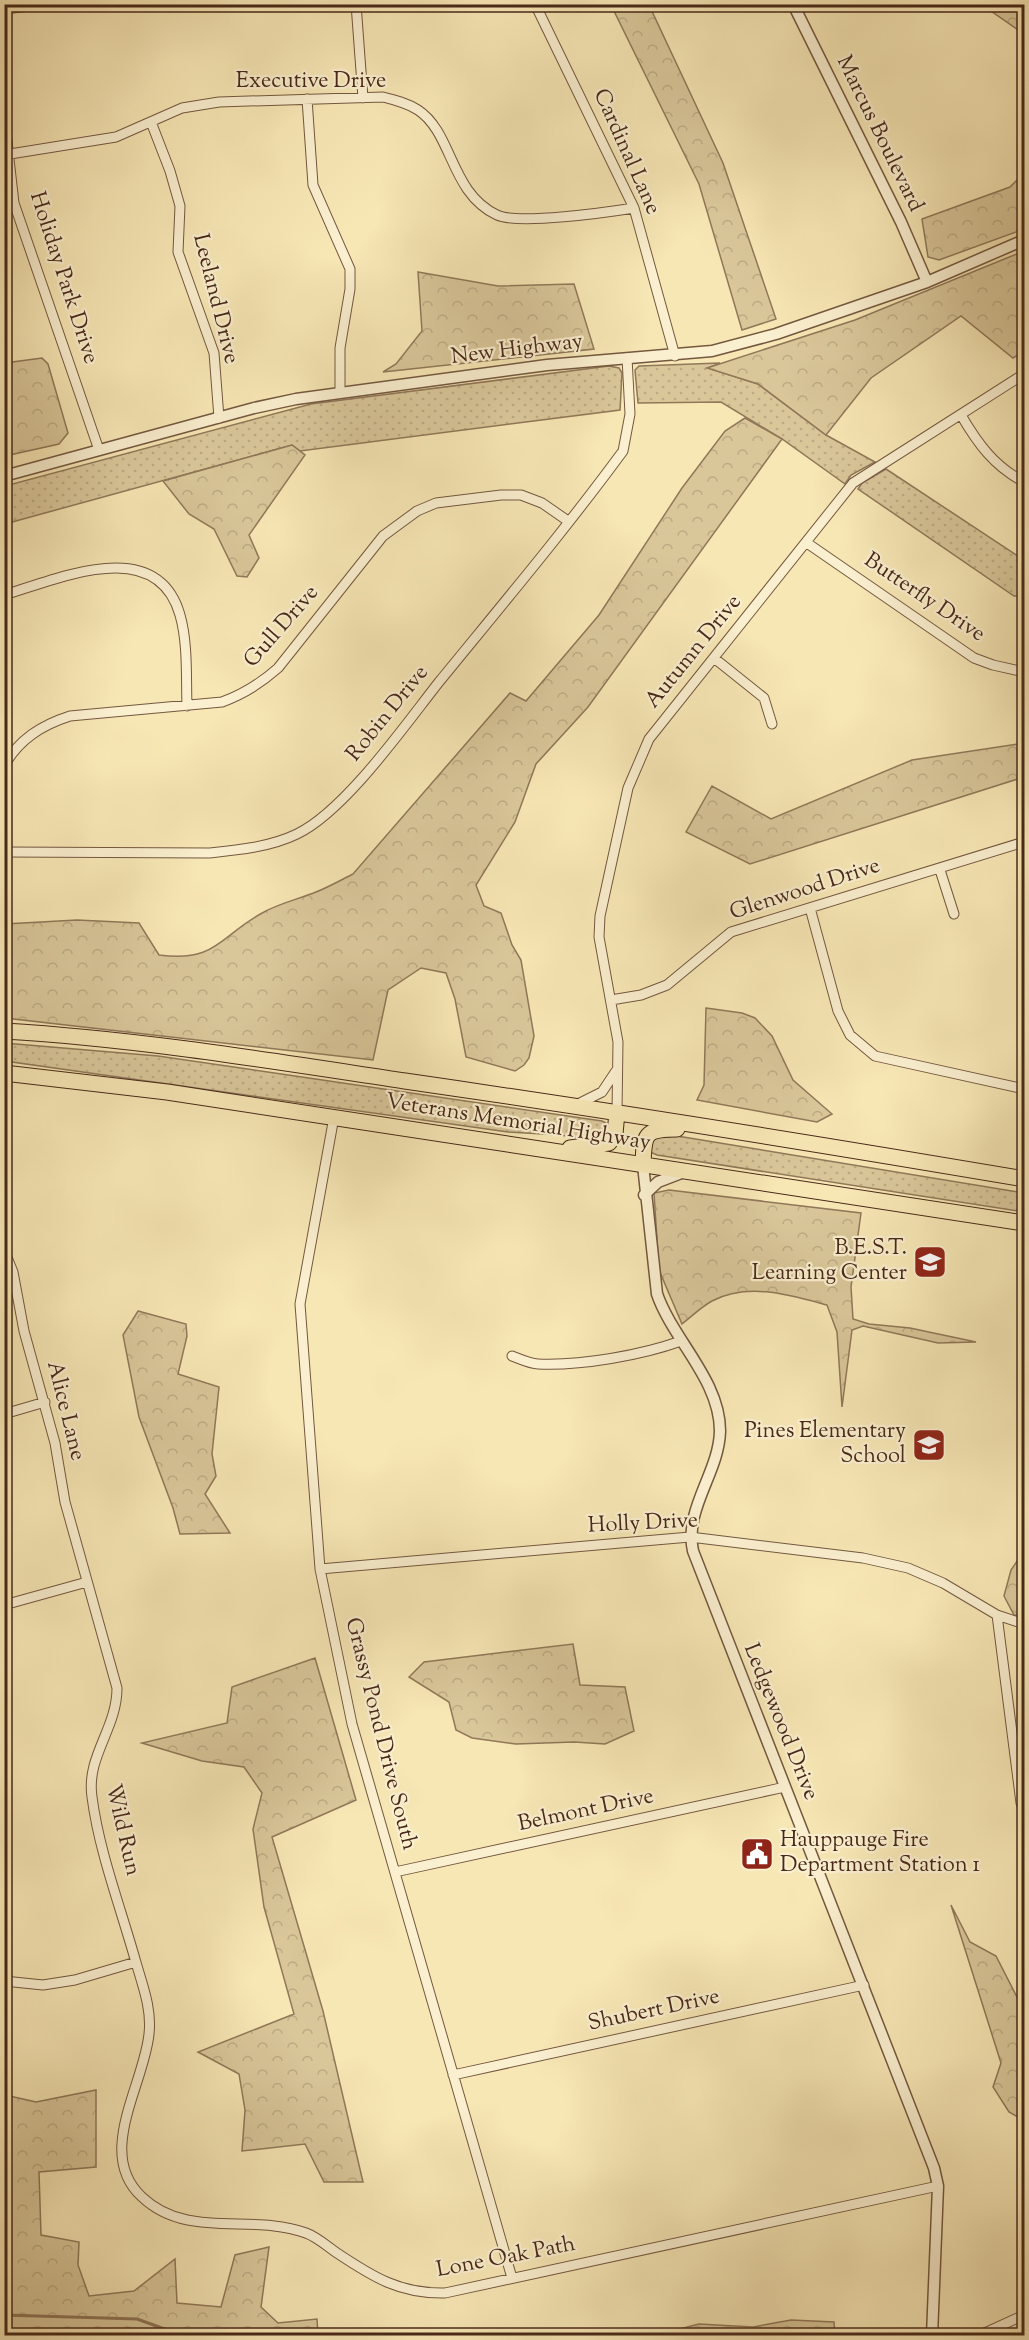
<svg xmlns="http://www.w3.org/2000/svg" width="1029" height="2340" font-family="'Sorts Mill Goudy',serif">
<defs>
<pattern id="grass-dots" width="8" height="8" patternUnits="userSpaceOnUse" patternTransform="scale(1.5)"><rect width="8" height="8" fill="#d9c79a"/><path d="M2 2h.1M6 6h.1" fill="none" stroke="#bcab84" stroke-width="1.8" stroke-linecap="round"/></pattern>
<pattern id="forest-crowns" width="20" height="18" patternUnits="userSpaceOnUse" patternTransform="scale(1.5)"><rect width="20" height="18" fill="#d9c79a"/><path d="M2 6a3 3 0 1 1 6 0M12 15a3 3 0 1 1 6 0" fill="none" stroke="#bcab84"/></pattern>
</defs>
<rect width="100%" height="100%" fill="#f7e7b5"/>
<filter id="stains"><feTurbulence type="fractalNoise" baseFrequency=".00333" numOctaves="4"/><feColorMatrix values="0 0 0 0 .2 0 0 0 0 .09 0 0 0 0 .02 0 0 0 .5 -.17"/></filter>
<radialGradient id="worn" r=".72"><stop offset=".6" stop-color="#630" stop-opacity="0"/><stop offset="1" stop-color="#630" stop-opacity=".3"/></radialGradient>
<!-- grass -->
<path fill="url(#grass-dots)" stroke="#907859" stroke-width="1.5" d="M720,363L708,368L758,384L826,435L875,462L851,475L845,484L782,439L721,402L638,403L635,370L639,366Z
M609,366L619,368L622,373L620,410L300,451L292,445L5,524V486L311,404Z
M886,469L1024,560V596H1014L858,489L862,483Z
M4,1043L158,1056L602,1121L612,1126V1134L592,1140L560,1135L508,1132L5,1061Z
M659,1133L1024,1193V1212L657,1155L650,1152L647,1142Z"/>
<!-- forest -->
<path fill="url(#forest-crowns)" stroke="#907859" stroke-width="1.5" d="M611,5H649L723,163L776,319L742,330L699,184Z
M1024,8V34L991,11Z
M1024,173V229L939,260L928,257L922,219L1010,187Z
M1024,251V351L1013,358L961,316L871,378L826,435L758,384L707,368L855,320Z
M418,272L498,286L574,284L594,349L383,372L396,364L422,331Z
M42,358L48,364L68,433L59,444L5,456V363Z
M745,418L782,439L588,707L536,764L515,822L476,885L484,906L501,913L512,945L521,960L534,1036L529,1058L524,1065L515,1071L466,1057L455,999L446,973L421,968L388,990L373,1060L5,1018V924L77,920L139,923L159,955C217,963 220,935 264,912C280,903 299,899 316,892C329,887 341,880 353,874L510,693L526,701L599,615L682,488L725,431Z
M292,445L305,455L249,535L259,558L247,577L237,576L214,529L189,514L163,481Z
M1024,743V777L750,864L686,832L712,786L771,819L912,760Z
M706,1008L742,1013L755,1018L772,1036L793,1080L832,1114L817,1122L697,1100L704,1085Z
M669,1190L861,1213L851,1287L853,1319L869,1324L910,1328L976,1342L938,1343L863,1326L852,1330L842,1407L837,1332L827,1305C790,1295 748,1282 712,1301C701,1307 691,1317 682,1324L659,1270L654,1193Z
M138,1311L186,1324L187,1336L178,1374L219,1387L212,1454L216,1476L205,1494L230,1533L180,1534L173,1508L139,1417L123,1335Z
M1024,1551V1617L1014,1615L1004,1596L1011,1570Z
M573,1644L580,1685L625,1687L634,1731L605,1744L574,1742L516,1744L472,1738L456,1730L449,1702L409,1677L424,1662Z
M315,1658L356,1800L272,1837L323,2011L363,2182H324L305,2144L242,2151L245,2110L239,2074L198,2052L294,2014L264,1907L253,1829L262,1793L244,1767L202,1761L142,1743L227,1723L232,1687Z
M951,1905L970,1942L996,1956L1024,2011L1023,2120L1009,2112L993,2087L1001,2063Z
M96,2090V2167L39,2172L41,2235L79,2242L78,2265L89,2296L134,2291L175,2259L177,2303L221,2307L235,2255L269,2247L261,2307L278,2323L317,2319L318,2335L13,2336L10,2331L5,2330L4,2216L10,2190L5,2182V2095L36,2102Z
M791,2320L834,2322L835,2335H656L699,2324L753,2327Z"/>
<g fill="none" stroke-linecap="round" stroke-linejoin="round">
<!-- stream -->
<path stroke="#8e7456" stroke-width="3" d="M4,2315L137,2319L184,2336"/>
<defs>
<path id="minor" d="M356,4L363,98
M535,4L634,208L675,356
M4,9L47,4
M307,99L313,185L350,269V289L340,348V392
M4,115L14,203L99,450
M151,122L170,171L180,206L178,252L214,353L219,418
M10,154L116,137L182,108L219,102L383,97C395,100 407,103 418,110C453,133 450,193 497,215C518,225 609,212 634,208
M961,415C978,444 994,466 1024,482
M807,543L974,658L993,665L1024,672
M4,595C58,579 157,534 180,615C188,643 186,677 187,706
M714,658L764,698L772,724
M4,766C19,739 42,725 70,716L222,702C244,694 260,684 278,668L383,536L417,511L436,503L501,495H521L542,503L568,521
M4,852L209,853C239,850 270,847 297,834C345,811 405,725 439,682C501,606 565,530 623,451L630,414L627,358
M940,870L954,914
M810,908L838,1011L850,1035L875,1056L1024,1089
M611,1000L641,995L667,985L731,932L1024,842
M576,1105L602,1092L616,1071
M617,1112L618,1042L599,937L600,916L628,788L649,739L853,483L1024,374
M334,1117L300,1304L320,1569L352,1724L512,2278
M4,1250L13,1272L24,1331L55,1443L65,1502L117,1688C117,1729 86,1756 92,1797C99,1851 120,1906 135,1959C142,1984 152,2008 149,2034C144,2085 95,2154 142,2197C187,2240 252,2213 306,2233C317,2237 327,2246 337,2253C373,2277 400,2294 445,2293L938,2186
M512,1356C520,1359 530,1364 538,1364C581,1366 642,1355 681,1341
M4,1414L45,1402
M320,1569L690,1537L863,1558L908,1568L943,1583L997,1615L1024,1624
M4,1605L87,1582
M997,1615L1021,1803L1024,1810
M395,1872L785,1787
M4,1981L43,1985L75,1980L136,1962
M453,2075L864,1985
M978,2336L1024,2315"/>
<path id="tertiary" d="M793,4L901,222L927,282
M4,476L254,408L296,399L547,365L712,351L776,334L927,282L1024,240
M643,1165L657,1294C673,1340 720,1380 720,1431C719,1473 684,1508 693,1551L934,2168L938,2186L932,2336
M644,1195L658,1182L684,1172"/>
<path id="trunk" d="M4,1031C139,1039 272,1061 405,1081C612,1111 819,1144 1024,1179
M4,1073L167,1092L1024,1223
M570,1148L609,1143L615,1134L617,1112
M643,1165C644,1134 644,1129 677,1129"/>
</defs>
<!-- minor casing -->
<use href="#minor" stroke="#74583f" stroke-width="11"/>
<!-- tertiary casing -->
<use href="#tertiary" stroke="#74583f" stroke-width="13"/>
<!-- trunk casing -->
<use href="#trunk" stroke="#482818" stroke-width="17"/>
<!-- minor -->
<use href="#minor" stroke="#faefcf" stroke-width="9"/>
<!-- tertiary -->
<use href="#tertiary" stroke="#faefcf" stroke-width="10"/>
<!-- trunk -->
<use href="#trunk" stroke="#f7e7b5" stroke-width="15"/>
</g>
<!-- icons -->
<defs>
<symbol id="school-square" viewBox="-11 -11 22 22"><rect x="-9" y="-9" width="18" height="18" rx="4" fill="#8f2418" stroke="#faefcf"/><path d="M0-5L7-2L0 1L-7-2ZM-4 1L0 2.5L4 1V4Q0 6-4 4Z" fill="#fff"/></symbol>
<symbol id="civic-square" viewBox="-11 -11 22 22"><rect x="-9" y="-9" width="18" height="18" rx="4" fill="#8f2418" stroke="#faefcf"/><path d="M-.6-6.5H3V-4.5H.6V-3L4-1V1h2V6H-6V1h2V-1L-.6-3ZM-1.2 2.5V6h2.4V2.5Z" fill="#fff"/></symbol>
</defs>
<g fill-rule="evenodd">
<use href="#school-square" x="911" y="1243" width="38" height="38"/>
<use href="#school-square" x="910" y="1426" width="38" height="38"/>
<use href="#civic-square" x="738" y="1835" width="38" height="38"/>
</g>
<g text-anchor="middle" dominant-baseline="central" stroke-width="4.5" stroke-linejoin="round" paint-order="stroke">
<!-- street labels -->
<g font-size="22" fill="#482818" stroke="#faefcf">
<text x="311" y="82">Executive Drive</text>
<text transform="translate(879 134) rotate(64)">Marcus Boulevard</text>
<text transform="translate(626 152) rotate(66)">Cardinal Lane</text>
<text transform="translate(63 278) rotate(72)">Holiday Park Drive</text>
<text transform="translate(215 299) rotate(76)">Leeland Drive</text>
<text transform="translate(517 350) rotate(-7)">New Highway</text>
<text transform="translate(924 598) rotate(34)">Butterfly Drive</text>
<text transform="translate(282 627) rotate(-49)">Gull Drive</text>
<text transform="translate(694 652) rotate(-51)">Autumn Drive</text>
<text transform="translate(388 714) rotate(-51)">Robin Drive</text>
<text transform="translate(805 890) rotate(-18)">Glenwood Drive</text>
<text transform="translate(518 1123) rotate(9)">Veterans Memorial Highway</text>
<text transform="translate(65 1411) rotate(76)">Alice Lane</text>
<text transform="translate(643 1524) rotate(-3)">Holly Drive</text>
<text transform="translate(780 1722) rotate(68)">Ledgewood Drive</text>
<text transform="translate(380 1734) rotate(76)">Grassy Pond Drive South</text>
<text transform="translate(586 1811) rotate(-12)">Belmont Drive</text>
<text transform="translate(122 1830) rotate(77)">Wild Run</text>
<text transform="translate(654 2011) rotate(-12)">Shubert Drive</text>
<text transform="translate(506 2258) rotate(-11)">Lone Oak Path</text>
</g>
<!-- poi labels -->
<g font-size="22" fill="#482818" stroke="#faefcf" text-anchor="end">
<text x="907" y="1249">B.E.S.T.<tspan x="907" dy="25">Learning Center</tspan></text>
<text x="906" y="1432">Pines Elementary<tspan x="906" dy="25">School</tspan></text>
<text x="780" y="1841" text-anchor="start">Hauppauge Fire<tspan x="780" dy="25">Department Station 1</tspan></text>
</g>
</g>
<!-- margin -->
<rect width="1029" height="2340" fill="none" stroke="#f7e7b5" stroke-width="24"/>
<rect x="6" y="6" width="1017" height="2328" fill="none" stroke="#482818" stroke-width="3"/>
<rect x="12" y="12" width="1005" height="2316" fill="none" stroke="#482818" stroke-width="1.5"/>
<rect width="100%" height="100%" filter="url(#stains)"/>
<rect width="100%" height="100%" fill="url(#worn)"/>
</svg>
